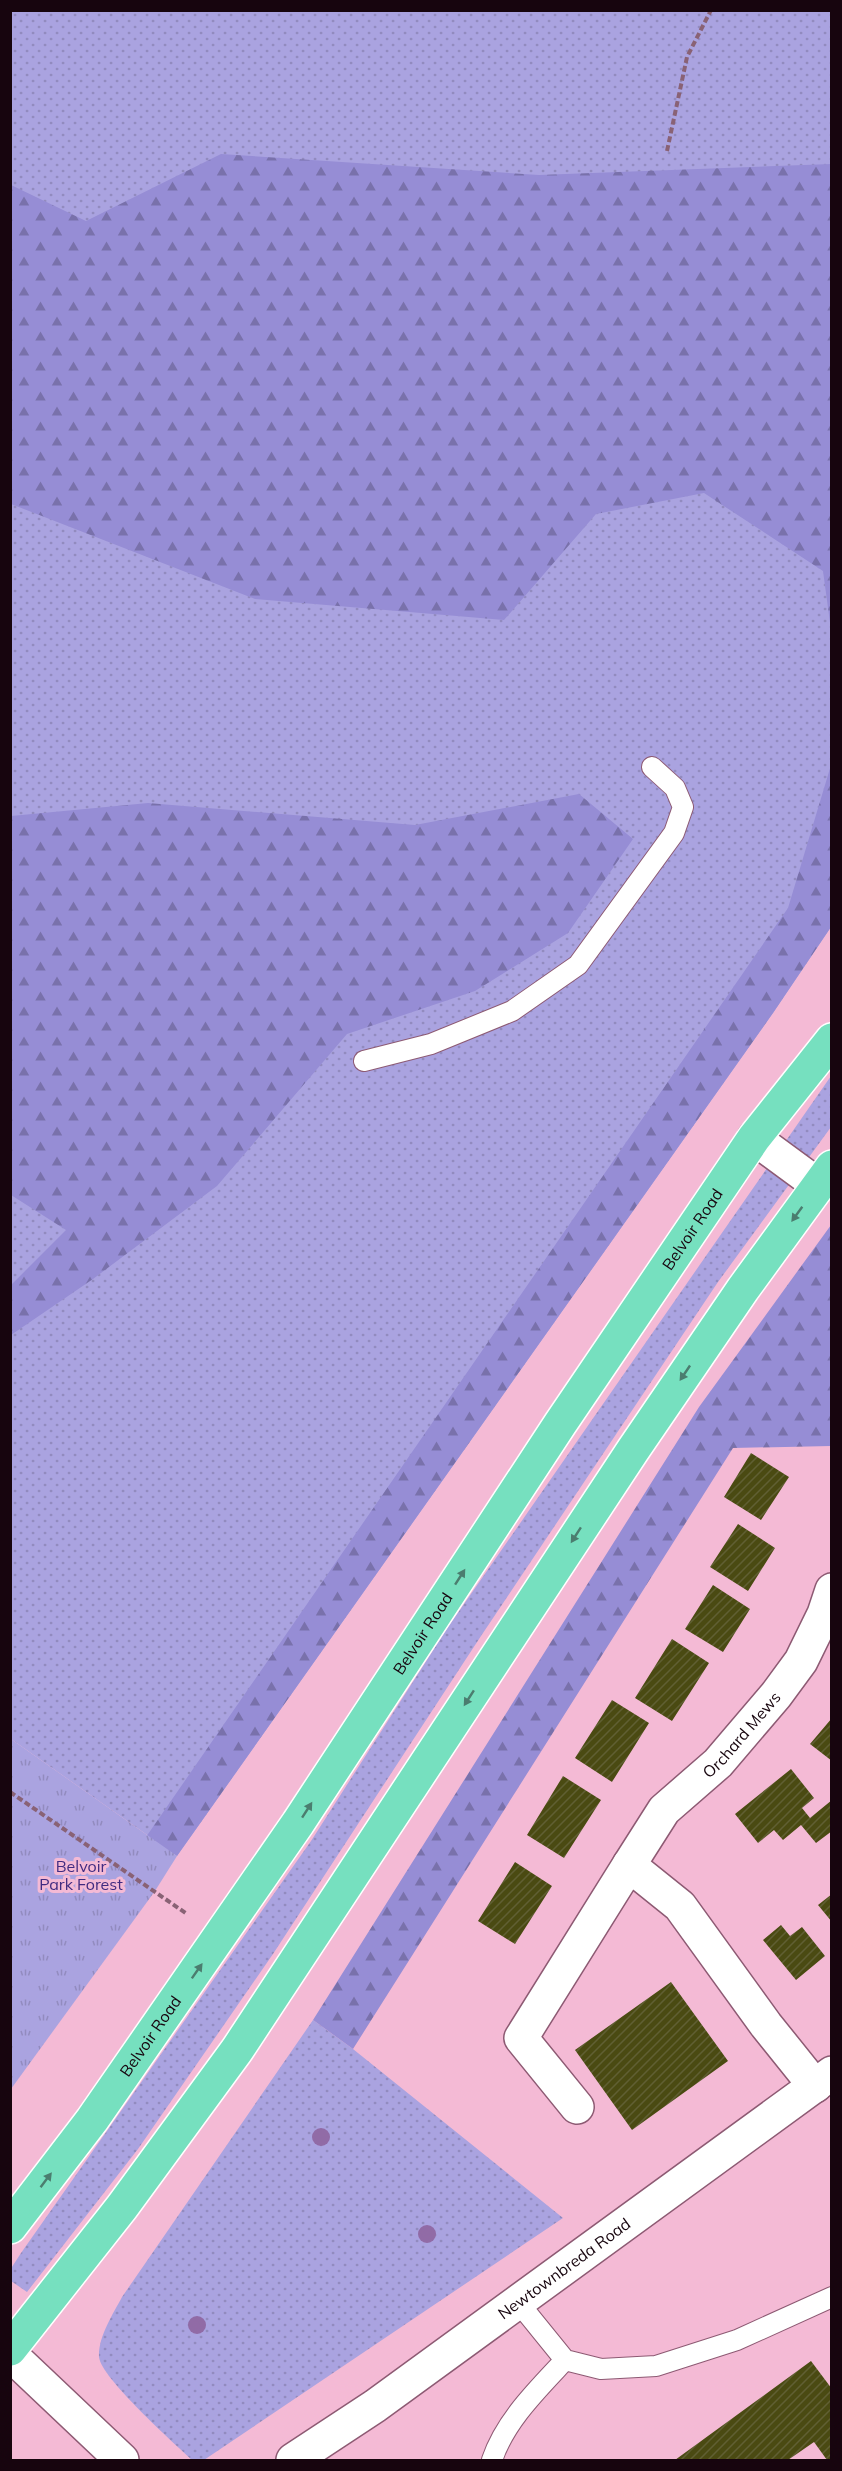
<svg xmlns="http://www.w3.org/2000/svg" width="842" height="2471" font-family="Mulish,sans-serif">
<defs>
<pattern id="grass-dots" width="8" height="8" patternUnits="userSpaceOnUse" patternTransform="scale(1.5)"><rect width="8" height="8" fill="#aaa3e0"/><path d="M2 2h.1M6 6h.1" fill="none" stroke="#928bbf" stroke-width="1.8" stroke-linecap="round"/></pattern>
<pattern id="forest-firs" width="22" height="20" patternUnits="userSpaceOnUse" patternTransform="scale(1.5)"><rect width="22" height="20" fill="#968dd5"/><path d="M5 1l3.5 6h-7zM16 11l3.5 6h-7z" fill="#7971ab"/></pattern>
<pattern id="park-tufts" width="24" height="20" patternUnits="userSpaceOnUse" patternTransform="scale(1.5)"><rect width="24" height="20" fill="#aaa3e0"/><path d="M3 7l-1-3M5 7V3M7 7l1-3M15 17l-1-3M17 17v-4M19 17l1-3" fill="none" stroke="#928bbf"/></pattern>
<pattern id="building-hatch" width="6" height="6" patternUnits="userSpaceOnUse" patternTransform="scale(1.5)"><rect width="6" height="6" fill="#4a4a12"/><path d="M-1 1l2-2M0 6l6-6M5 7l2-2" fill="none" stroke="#605f33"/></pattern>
</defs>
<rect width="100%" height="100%" fill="#f4bad5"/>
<!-- grass -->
<path fill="url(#grass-dots)" d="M11,11H831V927L773,1013L177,1856L11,1739Z
M831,1076V1127L718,1282L481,1636L273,1954L138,2149L27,2292L11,2281L10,2270L21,2253L311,1841L448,1627Z
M313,2020L353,2049L563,2218L204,2460H192C174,2443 101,2378 99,2357C98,2337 113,2314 122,2297Z"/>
<!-- forest -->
<path fill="url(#forest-firs)" d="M221,154L539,175L831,164V630L823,571L704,493L596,514L504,620L255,599L11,504V185L86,221Z
M831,765V927L773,1013L177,1856L146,1837L788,908Z
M579,794L633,839L568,933L475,991L347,1034L217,1186L93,1279L11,1335V1285L66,1230L11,1195V816L148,803L415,825Z
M831,1225V1446L733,1448L353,2049L313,2020L699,1407Z"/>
<!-- park -->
<path fill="url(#park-tufts)" d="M11,1739L177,1856L155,1891L11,2089Z"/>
<!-- building -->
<path fill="url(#building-hatch)" d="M751,1453L789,1477L761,1520L724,1497Z
M738,1524L775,1548L748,1591L710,1567Z
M713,1585L750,1609L723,1652L685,1629Z
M672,1639L709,1663L672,1721L635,1698Z
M612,1700L649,1723L612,1782L575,1758Z
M832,1718V1761L810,1744Z
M791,1769L814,1798L802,1808L810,1818L832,1800V1831L816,1843L801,1825L783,1840L774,1830L758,1843L735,1814Z
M563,1776L601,1800L564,1858L527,1835Z
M515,1862L552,1886L515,1944L478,1921Z
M832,1894V1922L818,1905Z
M781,1925L790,1936L802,1927L825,1956L796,1980L763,1940Z
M671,1982L728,2061L632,2130L575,2050Z
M811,2361L832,2389V2460H827L814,2442L788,2460H675Z"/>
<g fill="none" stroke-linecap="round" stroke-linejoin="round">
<defs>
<path id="service" d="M364,1061L431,1044L512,1011L578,965L674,833L683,807L675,788L652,767
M518,2302L565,2360L601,2369L656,2366L737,2340L832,2297
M492,2460C505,2421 537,2390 565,2360"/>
<g id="minor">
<path d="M754,1138L818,1185"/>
<path id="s1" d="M815,2086L766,2025L680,1906L629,1865L664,1810L718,1763L776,1695L801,1661L824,1614L832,1590"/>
<path d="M577,2107L521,2038L629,1865"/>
</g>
<g id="tertiary">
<path d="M10,2354L122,2460"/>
<path id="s2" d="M293,2460L375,2406L832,2073"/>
</g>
<g id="trunk">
<path id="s3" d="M10,2227L92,2120L298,1823L560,1424L754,1138L832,1040"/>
<path d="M10,2349L122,2207L237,2050L633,1450L743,1289L832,1167"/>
</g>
</defs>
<!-- service casing -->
<use href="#service" stroke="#8d5a73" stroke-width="22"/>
<!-- minor casing -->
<use href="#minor" stroke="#8d5a73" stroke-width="36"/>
<!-- tertiary casing -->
<use href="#tertiary" stroke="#8d5a73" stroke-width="36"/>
<!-- trunk casing -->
<use href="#trunk" stroke="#fff" stroke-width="36"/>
<!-- path -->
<path stroke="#896275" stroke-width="4" stroke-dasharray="6 3" stroke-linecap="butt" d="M667,151L687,57L711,10
M10,1792L187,1914"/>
<!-- service -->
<use href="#service" stroke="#fff" stroke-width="20"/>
<!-- minor -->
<use href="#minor" stroke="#fff" stroke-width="33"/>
<!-- tertiary -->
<use href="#tertiary" stroke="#fff" stroke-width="33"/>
<!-- trunk -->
<use href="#trunk" stroke="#76e0bf" stroke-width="33"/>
</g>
<!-- trees -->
<g fill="#916ba6">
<circle cx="321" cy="2137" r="9"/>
<circle cx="427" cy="2234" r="9"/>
<circle cx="197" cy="2325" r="9"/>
</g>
<!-- one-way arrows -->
<defs><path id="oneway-solid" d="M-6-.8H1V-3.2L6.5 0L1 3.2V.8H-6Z" transform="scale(1.5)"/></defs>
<g fill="#4b7d6f">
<use href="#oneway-solid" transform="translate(797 1214) rotate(126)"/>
<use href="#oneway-solid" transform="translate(685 1373) rotate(124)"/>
<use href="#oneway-solid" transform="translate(576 1535) rotate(123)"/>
<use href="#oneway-solid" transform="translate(460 1577) rotate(-57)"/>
<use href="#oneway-solid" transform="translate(469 1698) rotate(123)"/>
<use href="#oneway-solid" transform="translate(307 1810) rotate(-57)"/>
<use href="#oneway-solid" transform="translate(197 1971) rotate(-55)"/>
<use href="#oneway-solid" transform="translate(46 2180) rotate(-53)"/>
</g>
<g text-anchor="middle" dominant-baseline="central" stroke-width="6" stroke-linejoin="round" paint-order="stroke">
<!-- street labels -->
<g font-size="16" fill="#17050e" stroke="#f4bad5">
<text stroke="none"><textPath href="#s3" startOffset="1209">Belvoir Road</textPath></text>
<text stroke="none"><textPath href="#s3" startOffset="723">Belvoir Road</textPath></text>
<text stroke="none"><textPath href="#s1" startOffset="464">Orchard Mews</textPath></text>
<text stroke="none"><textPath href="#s3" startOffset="237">Belvoir Road</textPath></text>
<text stroke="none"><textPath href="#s2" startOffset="332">Newtownbreda Road</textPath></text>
</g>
<!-- park labels -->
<g font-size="16" fill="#402b80" stroke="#f4bad5">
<text x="81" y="1866">Belvoir<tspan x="81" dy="18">Park Forest</tspan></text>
</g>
</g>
<!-- border -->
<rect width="842" height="2471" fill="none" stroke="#17050e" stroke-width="24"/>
</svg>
